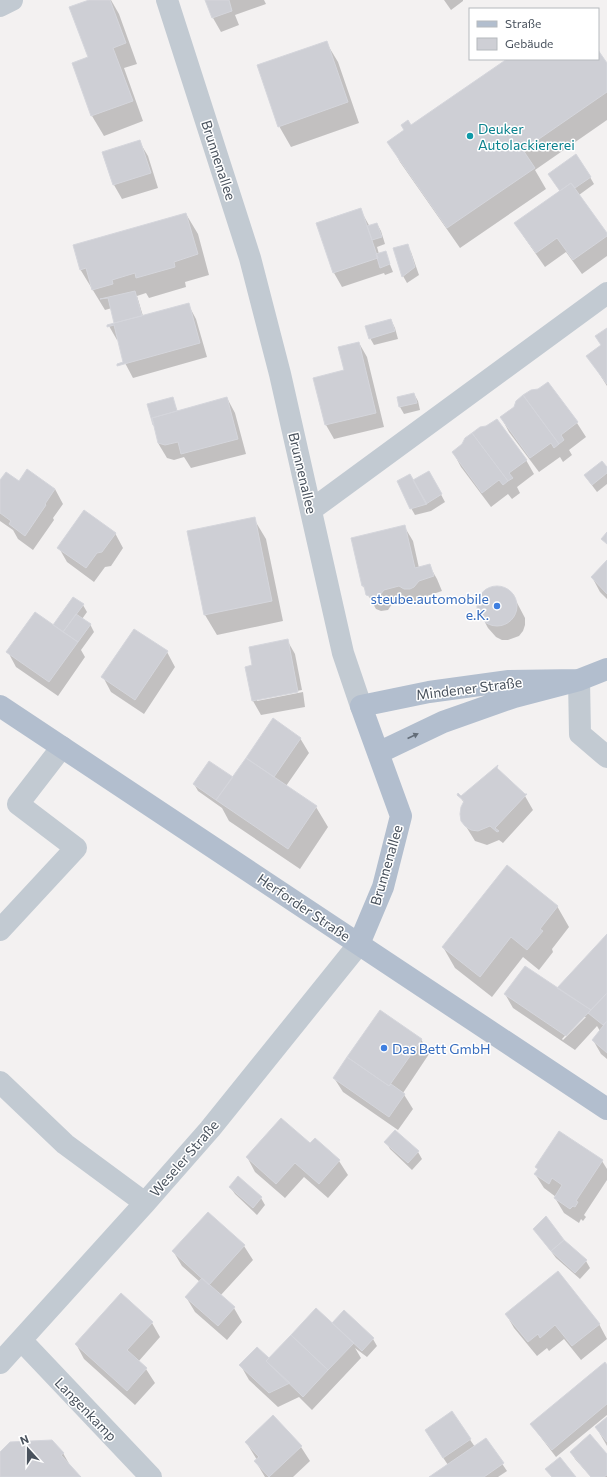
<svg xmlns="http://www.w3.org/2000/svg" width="607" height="1477" font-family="Commissioner,sans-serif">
<rect width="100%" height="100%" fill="#f3f1f1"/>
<!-- shadow -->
<path fill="#0003" fill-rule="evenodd" d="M91,0H111L119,14L137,64L124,68L143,121L104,136L92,116L89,58Z
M206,0H264L266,4L235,15L239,25L221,32L213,18Z
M444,0H463V1L451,10Z
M326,42L338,62L359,123L291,147L279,126Z
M598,52L607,65V120L535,170L546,189L460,248L400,162L389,142L509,59H598Z
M139,141L148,156L158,188L122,199L114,185L103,153Z
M590,177L594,184L579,195L607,235V256L582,274L566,252L545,267L524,237L516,223L560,191L553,181Z
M360,209L370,227L377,224L381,231L385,244L377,247L379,254L385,252L393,272L385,275L384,273L342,287L334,273Z
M186,214L198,234L209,275L185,282L186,287L149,298L146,293L137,296L143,316L188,304L196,319L207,357L133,378L125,363L119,340H117L109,326L116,324L112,308L105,310L80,269Z
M407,245L411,252L419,275L407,283L403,276Z
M391,320L395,328L398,339L374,345L370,338Z
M607,329V386L588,356L602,346Z
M359,343L367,357L384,427L334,439L326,425L314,379L345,371Z
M548,383L577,423L586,437L569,450L572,455L563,462L560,457L539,472L509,432L501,417Z
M414,394L418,401L420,410L404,414L400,407Z
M172,398L178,412L227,398L235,413L246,454L191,468L184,457L174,460L167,458L158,443Z
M453,452L526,460L534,474L517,487L520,493L512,499L508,494L491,507L461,467Z
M607,468V484L597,492L585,476Z
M429,472L445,502L431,511L415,515L411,508L413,481Z
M0,482H19L55,489L63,504L53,518L54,520L33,550L18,539L13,530L0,521Z
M254,519L266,539L283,621L217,635L205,615L188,532Z
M404,526L413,541L419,568L429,565L437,579L442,591L427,596L422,602L419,603H413L408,600L392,604L388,610L381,611L376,609L363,586Z
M115,533L123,548L111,566L105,567L94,582L67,562L59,548Z
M607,561V599L600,592L592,577Z
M498,587L504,588L510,591L514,597L525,618V625L523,631L519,636L508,640H502L496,637L488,628L480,613L478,607L481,596L486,591L491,588Z
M83,605L87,612L82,619L90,624L94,632L81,650L85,657L58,696L16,667L8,652L53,626Z
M287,640L295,654L302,690L257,699V701L303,692L305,707L261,715L253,701L246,668L254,666Z
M167,652L175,667L144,714L111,692L103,677Z
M300,738L309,753L286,786L316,807L328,827L300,869L229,821L222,808L198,791L194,784L233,778Z
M525,796L533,810L503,843L499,840L487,845L475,841L462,820L464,803L461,798Z
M557,906L569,927L552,949L553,952L539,970L523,957L492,997L455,968L443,947Z
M607,936V1059L601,1054L593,1040L600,1031L597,1026L575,1050L513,1008L505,994L558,989ZM583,1017H586L563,1040L562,1039Z
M421,1039L429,1054L403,1093L413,1109L398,1130L343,1092L334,1078Z
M315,1139L339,1161L348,1175L328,1198L304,1177L285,1198L255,1172L247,1157L310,1145Z
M386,1142L418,1152L422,1159L412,1170L390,1149Z
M602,1161L607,1169V1180L584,1215L586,1217L583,1221L581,1219L579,1223L564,1213L555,1198L556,1197L544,1188L535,1174L538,1170L536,1167Z
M230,1187L261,1198L265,1205L257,1215L235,1194Z
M535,1230L563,1240L586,1261L590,1268L580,1279L556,1258Z
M244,1246L253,1260L220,1296L234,1308L242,1322L227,1340L195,1312L186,1297L200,1282L182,1266L173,1251Z
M506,1314L599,1324L607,1339L581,1360L564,1339L549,1351L547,1348L537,1356L514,1328Z
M152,1323L160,1337L138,1362L146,1369L155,1383L135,1405L84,1359L76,1344Z
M332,1324L373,1339L377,1346L367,1357L355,1348L361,1358L312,1410L299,1397L278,1407L249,1380L241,1366L269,1359Z
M607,1367V1415L556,1457L536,1431L531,1424Z
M452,1413L475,1447L486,1440L507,1471L498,1477H430L448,1465L430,1438Z
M273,1417L301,1447L310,1461L293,1477H265L256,1462L257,1460L246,1442Z
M607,1418V1446L596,1427Z
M571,1452L607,1455V1477H591L575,1459Z
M0,1453H63L72,1469L80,1477H0Z"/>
<!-- building -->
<path fill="#cecfd5" stroke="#d5d6dc" d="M89,0H110L126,43L113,48L133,101L91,116L72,63L88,57L69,7Z
M205,0H229L232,11L212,18Z
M327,41L348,102L278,127L257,65Z
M598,50L607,63V92L523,150L535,168L447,228L387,142L404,130L401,125L408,120L411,125L507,59H598Z
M140,140L151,173L113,185L102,152Z
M576,154L591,177L575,188L571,183L560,191L548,174Z
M571,183L607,233V236L573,260L557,238L536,253L514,223Z
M361,208L378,258L333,273L316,223Z
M186,213L198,254L174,262L175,267L136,278L135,273L112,280L113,284L92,290L86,268L80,270L73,245Z
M377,223L382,237L372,240L367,226Z
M408,244L415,267L402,277L393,248Z
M386,251L390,264L380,268L376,254Z
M135,291L142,316L114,323L108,298L100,299Z
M189,303L200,343L117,366V364L123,362L114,325L107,327V325Z
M391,319L395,331L369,339L365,326Z
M607,328V384L586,356L601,345L595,336Z
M359,342L376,413L325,425L313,378L344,370L338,347Z
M548,382L578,422L561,435L564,440L559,444L523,395L531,390L538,389Z
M414,393L417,403L399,407L397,397Z
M523,395L559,444L554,448L551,443L530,458L500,417L514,407L516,401Z
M173,397L177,411L152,418L154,425H153L147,404Z
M227,397L238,439L181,454L178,442L165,445L158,443L152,418Z
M497,419L527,460L509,473L513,478L508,481L472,433L480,427L486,426Z
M472,433L508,481L503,485L499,480L482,493L452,452L462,444L465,438Z
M602,461L607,467V473L592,485L584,475Z
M27,469L55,489L45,504L46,505L25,536L9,524L11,521L0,513V480L6,472L19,481Z
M429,471L442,494L426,504L413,480Z
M410,474L427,504L410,509L397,481Z
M84,510L116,533L102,552L97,553L86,568L57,548Z
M255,517L272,601L204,615L187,531Z
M405,525L415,568L430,564L434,576L419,581L414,587L410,589H404L399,586L384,590L380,595L376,597H372L366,595L364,586H362L351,538Z
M607,532V544L601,539Z
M607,560V594L591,577Z
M477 606a20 20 0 1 1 40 0a20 20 0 1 1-40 0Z
M73,597L84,604L63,632L53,625Z
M35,612L78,642L49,682L6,652Z
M76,614L91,624L78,642L63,632Z
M134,629L168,651L135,700L101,677Z
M288,639L298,692L252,701L245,667L252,665L249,647Z
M273,718L301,738L274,777L246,758Z
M246,758L317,806L288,849L216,800Z
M209,761L233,777L216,800L193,784Z
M498,765L497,768L525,794H527L495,828L499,831L497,832L490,826L478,831L471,830L465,826L461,821L460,814L461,807L464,801L457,795L458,793L461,796Z
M507,865L558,906L540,929L543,931L527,950L511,937L480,977L442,947Z
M607,934V993L591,1010L557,988Z
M525,966L591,1010L566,1036L504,994Z
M607,993V1021L603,1025L588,1013Z
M380,1010L422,1039L389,1086L347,1057Z
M607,1021V1053L592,1040Z
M347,1057L389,1086L391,1084L405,1094L389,1117L333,1078Z
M281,1118L310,1143L315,1138L340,1160L319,1184L295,1163L276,1184L246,1157Z
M395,1130L419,1151L408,1163L384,1142Z
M559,1131L603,1160L576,1201L578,1202L575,1207L573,1206L570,1209L554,1198L562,1185L552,1178L549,1184L534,1174L538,1169L535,1167Z
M238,1176L262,1197L253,1208L229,1187Z
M208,1212L245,1245L209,1285L172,1251Z
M546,1216L564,1240L551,1251L533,1229Z
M564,1240L587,1260L575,1273L551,1251Z
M558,1271L600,1324L572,1346L555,1325L540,1338L538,1334L528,1342L505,1314Z
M202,1278L235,1307L218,1326L185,1297Z
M121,1293L153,1322L127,1350L147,1368L127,1391L75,1344Z
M316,1308L354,1343L328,1370L291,1335Z
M344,1310L374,1338L362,1351L332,1323Z
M291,1335L328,1370L303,1397L266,1361Z
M257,1347L269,1358L266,1361L290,1383L269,1393L239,1365Z
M605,1362L607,1365V1404L552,1450L530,1424Z
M452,1411L471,1439L443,1458L425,1430Z
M273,1415L302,1446L269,1477L254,1461L259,1457L245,1442Z
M607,1417V1442L595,1427Z
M590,1434L607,1454V1475L604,1477H591L570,1452Z
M486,1438L504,1463L484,1477H429Z
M52,1440L64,1453L61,1455L81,1477H0V1452L10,1442Z
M560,1457L576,1477H552L545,1469Z"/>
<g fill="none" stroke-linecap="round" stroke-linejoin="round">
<!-- minor -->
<path stroke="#c2cad2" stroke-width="22" d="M167,0L250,258L280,374L343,653L361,706
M0,6L12,0
M311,510L607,293
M579,680L580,734L607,757
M0,930L76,848L18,804L62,747
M0,1082L65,1144L145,1203
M21,1340L151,1477
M0,1363L145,1203L210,1129L359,944"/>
<!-- major -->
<path stroke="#b2bece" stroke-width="22" d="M0,706L607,1109
M378,753L443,722L514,697L579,680L607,669
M359,944L383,887L401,816L361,706L429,692L509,681L579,680"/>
</g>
<!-- one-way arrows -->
<defs><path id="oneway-solid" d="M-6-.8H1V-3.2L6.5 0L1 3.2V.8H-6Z"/></defs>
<use fill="#636d79" href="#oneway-solid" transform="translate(413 736) rotate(-25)"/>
<!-- markers -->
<circle fill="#0f9aa8" stroke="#fff" stroke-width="1.5" cx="470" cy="136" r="4"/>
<g fill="#3f7fe0" stroke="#fff" stroke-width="1.5">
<circle cx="497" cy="606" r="4"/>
<circle cx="384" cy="1048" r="4"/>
</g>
<g text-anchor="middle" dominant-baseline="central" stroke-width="3" stroke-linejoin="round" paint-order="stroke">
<!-- culture labels -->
<g font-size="14" fill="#0d838f" stroke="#fff" text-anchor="start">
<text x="478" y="128">Deuker<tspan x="478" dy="16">Autolackiererei</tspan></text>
</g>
<!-- street labels -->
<g font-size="14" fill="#49525d" stroke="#fff">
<text transform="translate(219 160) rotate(72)">Brunnenallee</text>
<text transform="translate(303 473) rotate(77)">Brunnenallee</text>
<text transform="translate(469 688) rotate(-7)">Mindener Straße</text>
<text transform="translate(386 865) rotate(-74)">Brunnenallee</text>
<text transform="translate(304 907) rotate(34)">Herforder Straße</text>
<text transform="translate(184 1158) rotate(-49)">Weseler Straße</text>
<text transform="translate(86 1409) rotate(46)">Langenkamp</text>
</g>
<!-- shop labels -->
<g font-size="14" fill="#366cbe" stroke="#fff" text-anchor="end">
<text x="489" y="598">steube.automobile<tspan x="489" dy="16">e.K.</tspan></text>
<text x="392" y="1048" text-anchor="start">Das Bett GmbH</text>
</g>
</g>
<!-- legend -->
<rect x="469" y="8" width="130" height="52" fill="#ffffff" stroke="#b6babe"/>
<rect x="477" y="21" width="20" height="6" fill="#b2bece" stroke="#b6babe"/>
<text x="505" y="28" font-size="12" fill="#49525d">Straße</text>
<rect x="477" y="38" width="20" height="12" fill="#cecfd5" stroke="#b6babe"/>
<text x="505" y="48" font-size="12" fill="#49525d">Gebäude</text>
<!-- north arrow -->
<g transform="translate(28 1449) rotate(339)" stroke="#ffffff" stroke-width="3" paint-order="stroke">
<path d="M0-3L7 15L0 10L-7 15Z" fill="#49525d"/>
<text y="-6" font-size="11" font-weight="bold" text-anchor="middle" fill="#49525d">N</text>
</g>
</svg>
